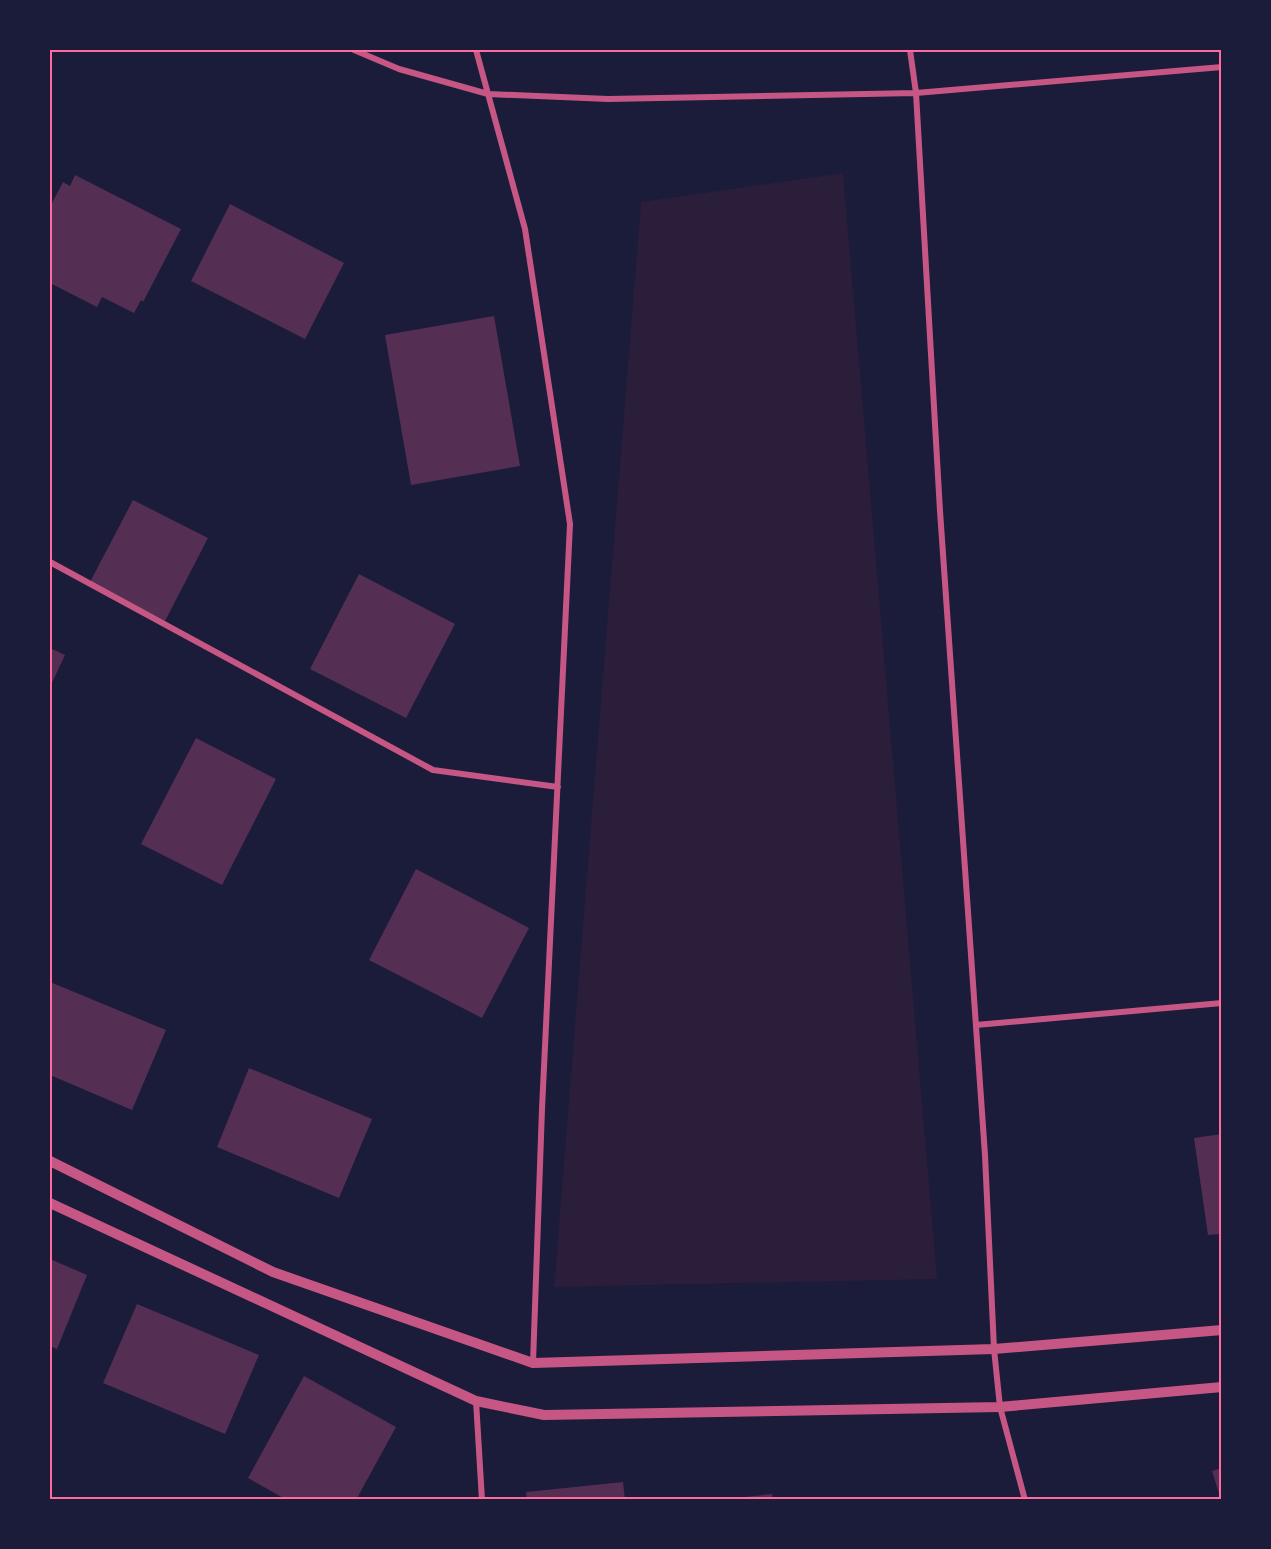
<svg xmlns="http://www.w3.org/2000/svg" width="1271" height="1549" font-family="'Exo 2',sans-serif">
<rect width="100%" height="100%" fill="#1b1b3a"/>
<!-- green -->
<path fill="#2a1e3b" d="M843,173L937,1279L554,1287L641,202Z"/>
<!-- building -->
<path fill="#542f53" d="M75,175L181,229L143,302L141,300L134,313L102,297L97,307L50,283V207L63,182L70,186Z
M230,204L344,263L305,339L191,281Z
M494,316L520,466L411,485L385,335Z
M133,500L208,538L165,621L90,582Z
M359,574L455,624L406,718L310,669Z
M50,648L65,655L50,687Z
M196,738L276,779L222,885L141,844Z
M416,869L529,928L482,1018L369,960Z
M50,982L166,1030L132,1110L50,1075Z
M249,1068L372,1119L339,1198L217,1147Z
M1222,1134V1234L1208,1235L1194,1138Z
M50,1259L87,1275L57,1349L50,1346Z
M137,1304L259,1355L225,1434L103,1383Z
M304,1376L396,1427L356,1500H287L248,1478Z
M1222,1468V1500H1221L1212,1471Z
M623,1482L625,1500H527L526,1492Z
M772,1494L773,1500H737L736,1498Z"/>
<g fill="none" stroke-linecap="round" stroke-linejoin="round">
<!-- minor -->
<path stroke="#c65784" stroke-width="6" d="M354,50L399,69L488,94L608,99L916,93L1222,67
M476,50L525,229L570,524L542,1109L533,1363
M910,50L916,93L940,511L985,1155L994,1349L1000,1407L1025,1500
M50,562L433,770L558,787
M976,1025L1222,1003
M476,1401L482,1500"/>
<!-- tertiary -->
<path stroke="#c65784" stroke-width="10" d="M50,1161L273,1272L533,1363L994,1349L1222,1330
M50,1203L476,1401L544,1415L1000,1407L1222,1387"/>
</g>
<!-- border -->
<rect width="1271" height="1549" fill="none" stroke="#1b1b3a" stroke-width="102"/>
<rect x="51" y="51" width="1169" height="1447" fill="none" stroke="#ff6b9d" stroke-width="2"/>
</svg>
